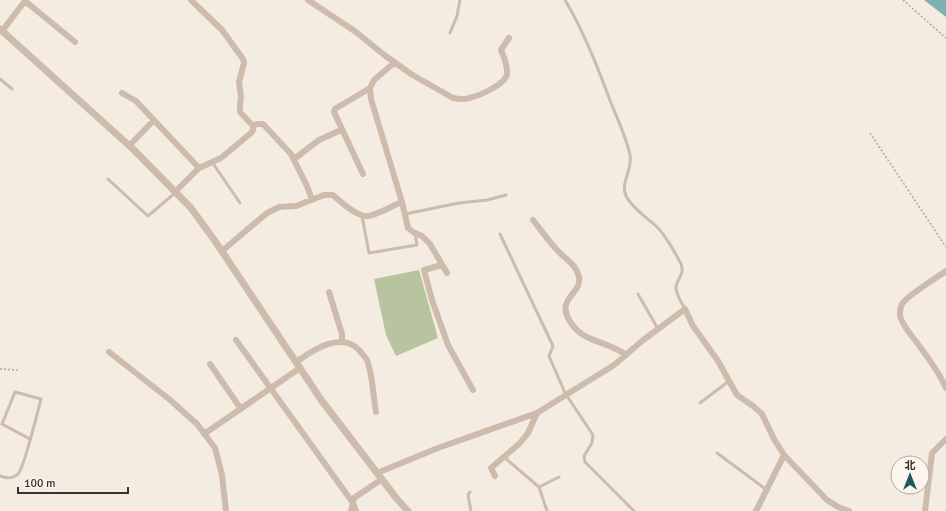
<svg xmlns="http://www.w3.org/2000/svg" width="946" height="511" font-family="Signika,'Noto Sans SC',sans-serif">
<rect width="100%" height="100%" fill="#f4ebe1"/>
<!-- green -->
<path fill="#b8c4a0" d="M419,270L438,338L396,356L386,335L374,279Z"/>
<!-- water -->
<path fill="#7fb0b2" d="M924,0H946V17Z"/>
<g fill="none" stroke-linecap="round" stroke-linejoin="round">
<!-- path -->
<path stroke="#b9a596" stroke-width="1.5" stroke-dasharray="2 2" stroke-linecap="butt" d="M903,0L946,38
M870,133L946,247
M0,369L18,370"/>
<!-- service -->
<path stroke="#cdbbac" stroke-width="3" d="M565,0C584,32 598,68 611,103C618,120 626,137 630,155C633,169 620,183 626,196C632,208 646,217 656,226C664,233 676,254 681,264C685,275 677,278 676,287C676,295 682,303 685,309
M450,33L457,16L460,0
M0,79L12,89
M212,162L240,203
M108,179L148,216L175,193
M405,214L459,203L487,200L506,195
M362,216L369,253L417,245L415,233
M500,234L553,346L549,356L565,393L593,435L592,443L584,456L585,462L634,511
M638,294L658,329
M700,403L729,381
M717,453L767,490
M504,457L539,487L547,511
M0,476C5,478 13,479 18,474C24,469 38,410 41,399L15,392L2,424L30,439
M539,487L559,477
M470,492L468,495L471,511"/>
<!-- minor -->
<path stroke="#cdbbac" stroke-width="6" d="M308,0L356,32L383,54L411,74L453,98C458,99 464,100 469,98C479,96 506,84 507,74C508,66 504,57 501,50L509,38
M2,31L25,1L75,42
M394,63L374,80L370,88L371,99L402,202L408,228L413,232L422,236L430,244L447,273
M122,93L136,101L199,168
M253,126L257,124H263L291,154L307,186L312,200
M129,146L154,120
M294,159L319,140L341,130
M363,174L334,112L335,109L370,88
M175,192L199,168L221,158L251,133L253,130V126L240,112V105L241,97L239,82L244,63L243,59L222,30L191,0
M533,220C541,230 549,242 558,251C566,260 576,264 579,277C582,295 554,298 571,323C584,343 609,341 626,355
M222,251L267,213L279,207L296,206L324,195H333C340,201 357,217 367,216C375,216 394,205 402,202
M442,265L424,270L432,300L448,345L473,390
M946,271C936,278 907,296 902,304C900,308 899,315 901,319C905,329 914,338 920,347C930,360 939,373 946,388
M329,292L342,334V342
M236,340L353,503L356,511
M109,352L169,399L197,424L215,448L222,475L226,511
M296,362C313,350 341,331 359,350C361,353 365,356 367,360C373,376 373,395 376,412
M210,364L241,409
M204,434L300,368
M377,473L438,448L537,413L614,365L642,341L685,309L693,326L718,361L737,395L753,406L762,414L774,439L784,455L827,500L838,507L849,511
M495,476L491,468L520,443L528,433L537,413
M351,511L354,498L382,479
M756,511L784,455
M925,511L932,453L946,439"/>
<!-- tertiary -->
<path stroke="#cdbbac" stroke-width="7" d="M0,29L133,149L191,208L215,241L322,401L397,499L408,511"/>
</g>
<!-- north arrow -->
<g transform="translate(910 475)"><circle r="19" fill="#fbf5ee" stroke="#aea6a0"/>
<path d="M0-3L7 15L0 10L-7 15Z" fill="#1f5a5e"/>
<text y="-6" font-size="11" font-weight="bold" text-anchor="middle" fill="#3b302b">北</text>
</g>
<!-- scale -->
<path d="M18 487v6h110v-6" fill="none" stroke="#3b302b" stroke-width="2"/>
<text x="24" y="487" font-size="12" fill="#3b302b" stroke="#fbf5ee" stroke-width="3" paint-order="stroke">100 m</text>
</svg>
